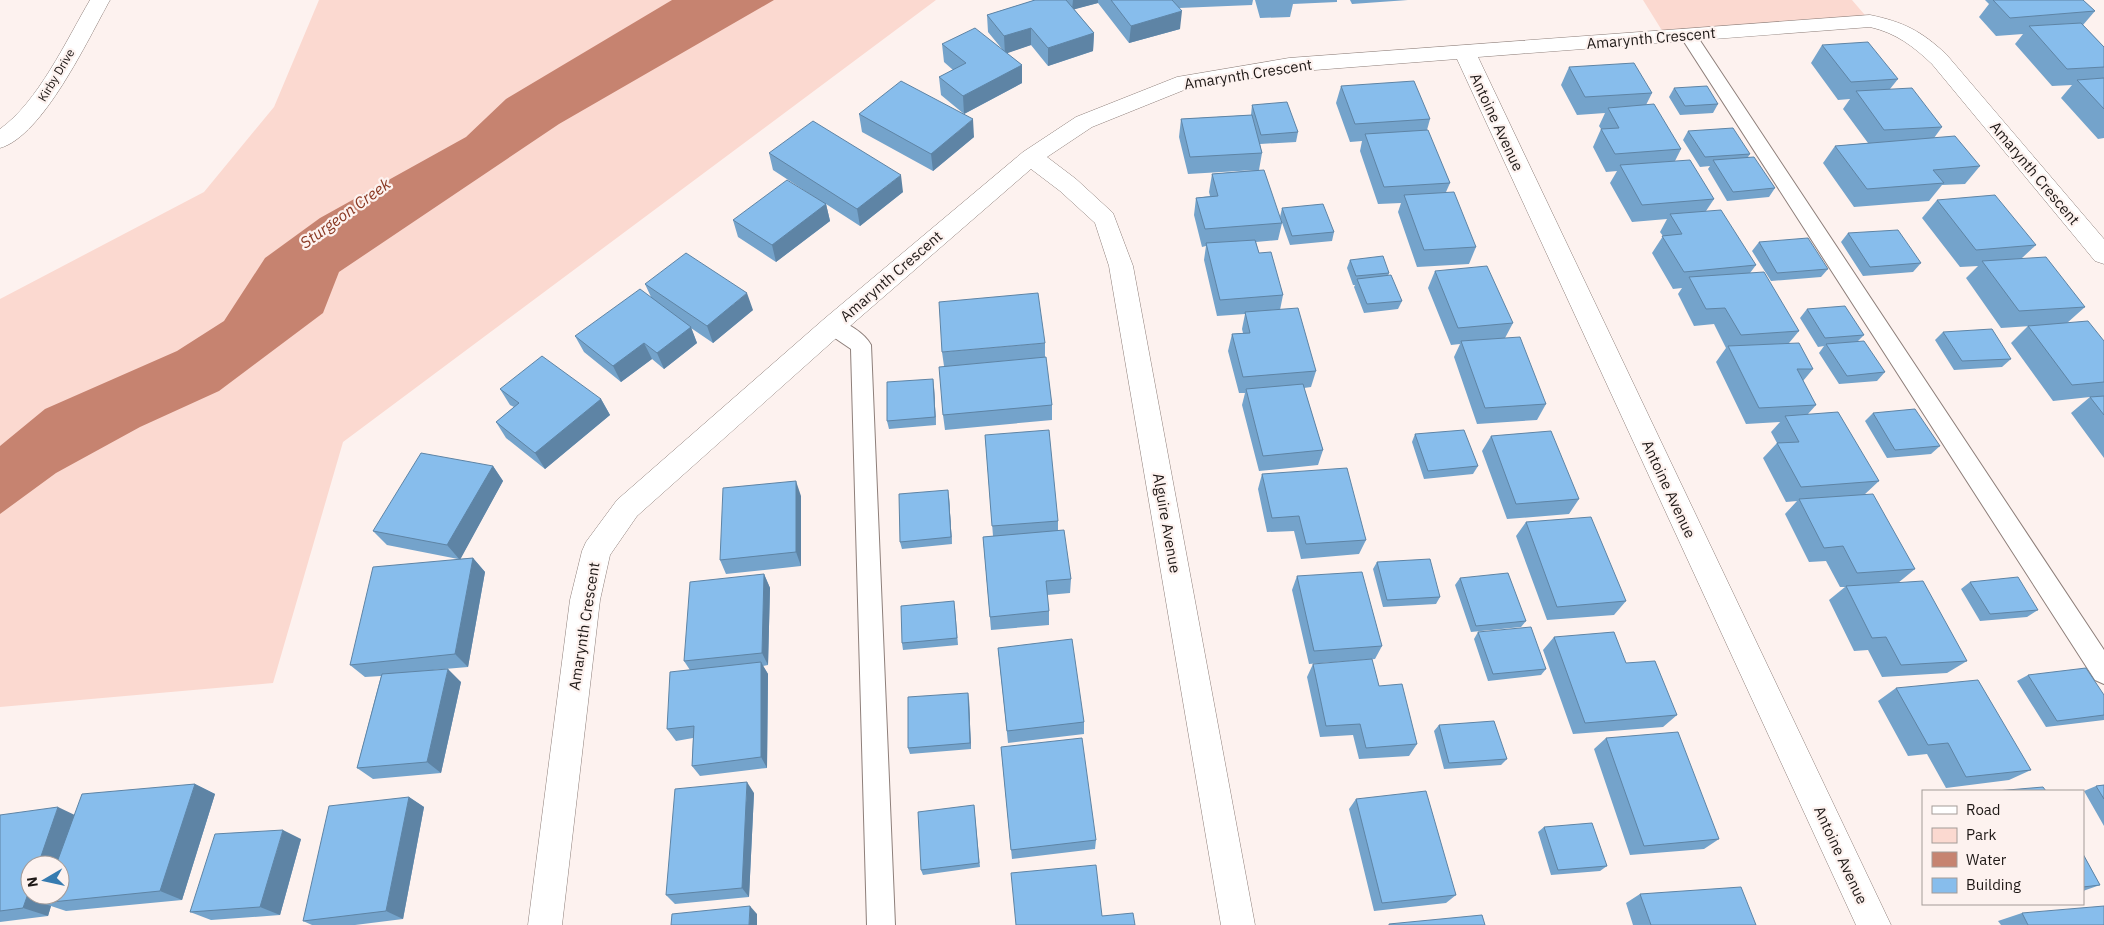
<svg xmlns="http://www.w3.org/2000/svg" width="2104" height="925" font-family="'IBM Plex Sans',sans-serif">
<rect width="100%" height="100%" fill="#fdf2ef"/>
<!-- green -->
<path fill="#fbd9d0" d="M319,0H936L343,442L273,683L0,707V299L204,192L274,107Z
M1643,0H1852L1870,21L1666,37Z"/>
<!-- water -->
<path fill="#c68370" d="M672,0H774L559,124L339,272L323,313L219,391L140,427L56,473L0,514V446L45,409L177,351L224,321L265,258L320,218L466,137L506,99Z"/>
<g fill="none" stroke-linecap="round" stroke-linejoin="round">
<defs>
<path id="lane" d="M1687,29L1693,30L2104,650V684L2095,680L1679,34L1681,30Z
M833,318C846,322 865,333 871,345L895,925H867L851,349L826,332L823,326L826,320Z"/>
<path id="street" d="M90,0H110C88,39 43,136 0,148V129C38,102 66,41 90,0Z
M1870,15C1904,22 1921,31 1946,54L2104,239V264L2095,261L1932,64C1913,46 1896,33 1870,27L1478,57L1891,925H1856L1457,59L1289,72L1189,88L1092,127L1047,157L1076,179L1113,213L1133,266L1255,925H1221L1109,266L1095,223L1060,191L1031,169L842,333L637,516L610,555L600,600L562,925H528L570,600L582,551L586,542L617,500L824,319L1023,152L1076,117L1177,77L1289,58Z"/>
</defs>
<!-- lane casing -->
<use href="#lane" stroke="#8e7f7a" stroke-width="2"/>
<!-- street casing -->
<use href="#street" stroke="#8e7f7a" stroke-width="1"/>
<!-- lane -->
<use href="#lane" fill="#fff" fill-rule="evenodd"/>
<!-- street -->
<use href="#street" fill="#fff" fill-rule="evenodd"/>
</g>
<!-- wall -->
<path fill="#74a3cb" d="M1035,0H1253L1252,5L1179,8L1180,29L1129,43L1098,3L1074,9L1094,33L1093,51L1048,66L1031,45L1006,53L1022,65V83L964,114L941,95L939,77L953,70L944,62L942,44L1002,49L988,32L987,15Z
M1255,0H1337V2L1293,4L1290,17L1260,18Z
M1350,0H1408L1352,4Z
M1985,0H2083L2095,11L2083,25L2104,47V138L2098,139L2061,98L2072,85L2052,86L2015,44L2023,34L1996,36L1979,17L1989,4Z
M1822,45L1898,79L1890,89L1942,127L1934,138L1980,166L1965,184L1942,185L1929,201L1854,207L1823,163L1835,146L1868,143L1843,109L1850,99L1838,100L1811,63Z
M1569,67L1652,93L1646,105L1681,149L1675,161L1714,199L1706,211L1756,265L1750,273L1799,331L1789,343L1813,369L1803,381L1816,405L1808,414L1879,481L1864,495L1915,569L1898,583L1967,661L1947,673L1882,677L1868,650L1854,651L1829,600L1845,587H1840L1826,561L1809,562L1785,514L1797,501L1786,502L1763,458L1777,443L1771,432L1780,422L1746,424L1716,362L1726,348L1714,324L1694,326L1678,294L1682,288L1673,289L1652,253L1663,236L1660,232L1667,219L1632,222L1610,183L1617,171L1606,172L1593,147L1601,129L1599,126L1605,113L1577,115L1561,85Z
M1341,86L1430,119L1427,130L1450,183L1446,192L1476,247L1469,264L1417,267L1398,212L1401,203L1378,204L1360,151L1362,141L1350,142L1336,103Z
M1674,88L1718,104L1713,113L1680,115L1669,97Z
M1252,105L1298,132L1296,142L1260,144L1262,153L1259,170L1282,223L1278,240L1256,242L1259,253L1283,295L1280,310L1316,371L1311,387L1304,388L1323,450L1318,465L1259,471L1242,405L1245,393H1239L1228,351L1232,334L1243,333L1242,329L1245,314L1217,316L1204,260L1206,246L1202,247L1194,215L1196,198L1210,196L1209,192L1212,174L1255,170L1188,174L1179,137L1181,119L1251,115Z
M859,114L974,137L933,171L862,132Z
M1688,131L1750,154L1748,157L1775,188L1769,197L1727,201L1708,169L1710,166L1700,167L1683,140Z
M769,153L903,192L860,226L826,204L830,221L776,262L738,237L733,220L822,202L773,170Z
M1937,200L2036,245L2022,258L2085,307L2067,323L2104,341V458L2071,413L2090,397L2053,401L2011,343L2028,326L2046,325L2001,328L1966,278L1978,266L1960,267L1922,218Z
M1282,208L1334,232L1332,241L1290,245L1280,217Z
M1848,233L1921,263L1913,272L1863,276L1841,242Z
M1759,242L1828,269L1821,277L1771,281L1752,251Z
M1350,260L1389,273L1388,276L1402,301L1398,309L1364,313L1354,287L1355,285H1353L1347,268Z
M1435,271L1513,323L1505,338L1546,404L1537,420L1477,424L1454,357L1460,344L1451,345L1428,288Z
M645,284L753,310L713,343L691,328L697,343L664,369L652,359L621,382L584,352L575,336L651,297Z
M1807,309L1864,335L1858,341L1885,372L1877,381L1839,384L1819,353L1824,346L1818,347L1800,318Z
M1943,332L2011,359L2002,367L1954,370L1935,340Z
M1045,343V357L1052,405V420L945,430L943,415L944,366L942,352Z
M934,387L936,425L889,429L887,421Z
M500,389L601,399L610,415L545,469L506,438L496,422L514,407L510,405Z
M1873,413L1940,446L1931,454L1887,458L1865,421Z
M1415,434L1478,466L1473,474L1424,479L1412,442Z
M985,435L1058,521V531L1071,579L1070,593L1047,595L1049,611V625L991,630L983,537L993,536Z
M1491,436L1579,499L1569,514L1507,519L1482,451Z
M493,466L503,481L460,559L473,558L485,572L468,667L433,670L461,682L441,773L373,779L357,768L381,676L365,677L350,665L458,559L387,545L373,531Z
M1262,474L1366,540L1359,554L1301,559L1294,531L1267,532L1258,489Z
M801,496V566L726,574L720,560Z
M949,497L952,544L902,549L900,542Z
M1526,522L1626,601L1614,615L1547,620L1516,536Z
M1377,562L1440,597L1436,604L1383,607L1373,569Z
M764,574L770,588L768,665L763,666L768,674L767,768L700,776L692,766L693,738L676,741L667,729L690,670L684,661Z
M1297,576L1382,646L1375,659L1309,664L1292,590Z
M1460,578L1526,621L1521,627L1471,632L1455,585Z
M1970,582L2038,610L2027,617L1980,621L1961,589Z
M955,608L958,645L903,650L902,643Z
M1478,632L1546,669L1541,675L1488,681L1474,639Z
M1554,637L1626,663L1677,715L1663,727L1573,734L1543,650Z
M998,648L1084,722V734L1008,743Z
M1313,664L1379,686L1417,744L1409,756L1359,759L1353,735L1320,737L1307,677Z
M2028,675L2104,695V720L2046,727L2017,681Z
M1896,688L2031,770L2009,780L1946,788L1927,754L1908,756L1878,701Z
M969,699L971,749L910,754L908,748Z
M1439,725L1507,759L1501,765L1444,769L1434,731Z
M1606,738L1719,839L1704,849L1630,855L1594,749Z
M1001,747L1096,840L1095,849L1012,859Z
M195,784L215,794L182,900L66,911L51,906L48,916L0,922V815H74Z
M2104,785V826L2084,791L2096,786Z
M754,793L749,897L675,904L666,895Z
M409,797L424,807L403,919L355,925H312L303,921Z
M1356,799L1456,895L1446,903L1374,911L1349,809Z
M974,805L980,867L923,875L921,870Z
M1544,827L1607,866L1600,871L1551,875L1538,832Z
M301,839L280,915L211,920L190,912Z
M2083,854L2100,885L2083,891Z
M1640,894L1756,925H1633L1626,903Z
M2022,913L2104,925H2001L1998,921Z"/>
<!-- shaded-wall -->
<path fill="#5e84a5" d="M1073,0H1098V3L1072,10Z
M1182,11L1180,29L1129,43L1131,26Z
M1031,28V45L1005,54L1004,36Z
M1094,33L1093,51L1048,66V48Z
M1022,65V83L964,114L963,96Z
M973,119L974,137L933,171L931,154Z
M901,175L903,192L860,226L857,209Z
M826,204L830,221L776,262L772,245Z
M747,293L753,310L713,343L707,326Z
M691,327L697,343L664,369L657,353Z
M644,343L652,359L621,382L613,366Z
M933,379L934,387L936,425L935,417Z
M601,399L610,415L545,469L535,453Z
M493,466L503,481L460,560L447,545Z
M796,481L801,496V566L796,552Z
M948,490L949,497L952,544L951,537Z
M473,558L485,572L468,667L455,654Z
M764,574L770,588L768,665L762,653Z
M761,662L768,674L767,768L761,757Z
M448,669L461,682L441,773L427,762Z
M968,693L969,699L971,749L970,743Z
M747,782L754,793L749,897L742,888Z
M195,784L215,794L182,900L160,891Z
M409,797L424,807L403,919L386,911Z
M58,807L81,818L60,865H38Z
M283,830L301,839L280,915L260,907Z
M30,888V895H55L42,903L51,906L48,916L23,908Z
M750,906L757,914V925H749Z"/>
<!-- building -->
<path fill="#87bdec" stroke="#5e84a5" d="M1035,0H1066L1094,33L1048,48L1031,28L1004,36L987,15Z
M1111,0H1172L1182,11L1131,26Z
M1993,0H2083L2095,11L2010,18Z
M2081,23L2104,47V67L2067,69L2029,26Z
M975,28L1022,65L963,96L939,77L966,63L942,44Z
M1868,42L1898,79L1851,82L1822,45Z
M1634,63L1652,93L1585,97L1569,67Z
M2104,78V109L2077,80Z
M901,81L973,119L931,154L859,114Z
M1414,81L1430,119L1355,124L1341,86Z
M1707,86L1718,104L1685,106L1674,88Z
M1912,88L1942,127L1884,130L1856,91Z
M1287,102L1298,132L1261,135L1252,105Z
M1654,104L1681,149L1615,154L1601,129L1619,128L1608,108Z
M1252,115L1262,153L1190,157L1181,119Z
M813,121L901,175L857,209L769,153Z
M1733,128L1750,154L1705,157L1688,131Z
M1428,130L1450,183L1384,187L1365,134Z
M1955,136L1980,166L1933,170L1944,183L1867,189L1835,146Z
M1754,157L1775,188L1733,192L1713,160Z
M1690,160L1714,199L1642,205L1620,165Z
M1264,170L1282,223L1205,229L1196,198L1218,196L1212,174Z
M787,180L826,204L772,245L733,220Z
M1454,192L1476,247L1424,250L1404,195Z
M1995,195L2036,245L1976,250L1937,200Z
M1323,204L1334,232L1292,236L1282,208Z
M1721,210L1756,265L1684,272L1662,236L1682,234L1670,214Z
M1898,230L1921,263L1870,267L1848,233Z
M1808,238L1828,269L1777,273L1759,242Z
M1255,240L1259,253L1271,252L1283,295L1220,300L1206,243Z
M686,253L747,293L707,326L645,284Z
M1383,256L1389,273L1356,276L1350,260Z
M2046,257L2085,307L2019,311L1982,261Z
M1487,266L1513,323L1458,328L1435,271Z
M1764,272L1799,331L1741,335L1725,308L1706,309L1689,277Z
M1391,275L1402,301L1367,304L1357,279Z
M640,289L691,327L657,353L644,343L613,366L575,336Z
M1038,293L1045,343L942,352L939,302Z
M1845,306L1864,335L1825,338L1807,309Z
M1298,308L1316,371L1243,377L1232,334L1250,333L1245,312Z
M2088,321L2104,341V382L2072,385L2028,326Z
M1992,329L2011,359L1962,361L1943,332Z
M1520,337L1546,404L1485,408L1461,341Z
M1864,341L1885,372L1847,376L1826,344Z
M1799,343L1813,369H1797L1816,405L1759,408L1728,346Z
M542,356L601,399L535,453L496,422L519,403L500,389Z
M1046,357L1052,405L943,415L939,367Z
M933,379L935,417L887,421V382Z
M1303,384L1323,450L1263,456L1246,389Z
M2104,396V415L2090,397Z
M1915,409L1940,446L1895,450L1873,413Z
M1838,412L1879,481L1801,487L1777,443L1799,442L1785,416Z
M1049,430L1058,521L992,526L985,435Z
M1464,430L1478,466L1428,471L1415,434Z
M1551,431L1579,499L1516,504L1491,436Z
M421,453L493,466L447,545L373,531Z
M1347,468L1366,540L1306,544L1299,516L1272,518L1262,474Z
M796,481V552L720,560L723,488Z
M948,490L951,537L900,542L899,494Z
M1873,494L1915,569L1857,573L1843,546L1824,548L1799,499Z
M1591,517L1626,601L1557,607L1526,522Z
M1064,530L1071,579L1046,581L1049,611L990,617L983,537Z
M473,558L455,654L350,665L373,567Z
M1430,559L1440,597L1387,600L1377,562Z
M1362,572L1382,646L1314,651L1297,576Z
M1508,573L1526,621L1476,626L1460,578Z
M764,574L762,653L684,661L690,582Z
M2018,577L2038,610L1990,614L1970,582Z
M1923,581L1967,661L1901,665L1886,637L1872,638L1846,586Z
M954,601L957,638L902,643L901,606Z
M1531,627L1546,669L1493,674L1478,632Z
M1614,632L1626,663L1655,661L1677,715L1585,723L1554,637Z
M1072,639L1084,722L1007,731L998,648Z
M1372,659L1379,686L1402,684L1417,744L1366,748L1360,724L1326,726L1313,664Z
M761,662V757L692,766L694,726L667,729L670,672Z
M2086,668L2104,695V715L2057,721L2028,675Z
M448,669L427,762L357,768L382,674Z
M1978,680L2031,770L1966,777L1948,743L1928,745L1896,688Z
M968,693L970,743L908,748V697Z
M1494,721L1507,759L1449,763L1439,725Z
M1678,732L1719,839L1644,846L1606,738Z
M1082,738L1096,840L1011,850L1001,747Z
M747,782L742,888L666,895L675,789Z
M195,784L160,891L42,903L45,895H60V865H56L82,794Z
M2104,785V799L2096,786Z
M2043,787L2046,791H1996Z
M1426,791L1456,895L1382,903L1356,799Z
M409,797L386,911L303,921L329,806Z
M974,805L979,863L921,870L918,812Z
M58,807L38,865H30V888L23,908L0,911V815Z
M1592,823L1607,866L1558,870L1544,827Z
M283,830L260,907L190,912L215,834Z
M2083,854L2100,885L2083,887Z
M1096,865L1102,916L1133,913L1135,925H1016L1011,873Z
M1741,887L1756,925H1651L1640,894Z
M750,906L749,925H671L672,914Z
M2104,906V925H2028L2022,913Z
M1482,915L1485,925H1389V924Z"/>
<g text-anchor="middle" dominant-baseline="central" stroke-width="4.5" stroke-linejoin="round" paint-order="stroke">
<!-- far-street labels -->
<g font-size="12" fill="#1e1816" stroke="#fdf2ef">
<text transform="translate(56 75) rotate(-59)">Kirby Drive</text>
</g>
<!-- street labels -->
<g font-size="15" fill="#1e1816" stroke="#fdf2ef">
<text transform="translate(1651 38) rotate(-5)">Amarynth Crescent</text>
<text transform="translate(1248 74) rotate(-9)">Amarynth Crescent</text>
<text transform="translate(1497 122) rotate(65)">Antoine Avenue</text>
<text transform="translate(2035 173) rotate(50)">Amarynth Crescent</text>
<text transform="translate(891 276) rotate(-41)">Amarynth Crescent</text>
<text transform="translate(1669 489) rotate(65)">Antoine Avenue</text>
<text transform="translate(1167 523) rotate(80)">Alguire Avenue</text>
<text transform="translate(584 626) rotate(-81)">Amarynth Crescent</text>
<text transform="translate(1841 855) rotate(65)">Antoine Avenue</text>
</g>
<!-- water labels -->
<g font-size="16" font-style="italic" fill="#893721" stroke="#fdf2ef">
<text transform="translate(345 213) rotate(-36)">Sturgeon Creek</text>
</g>
</g>
<!-- legend -->
<rect x="1922" y="790" width="162" height="115" fill="#fdf2ef" stroke="#a49b98"/>
<rect x="1932" y="806" width="25" height="8" fill="#ffffff" stroke="#a49b98"/>
<text x="1966" y="815" font-size="15" fill="#1e1816">Road</text>
<rect x="1932" y="828" width="25" height="15" fill="#fbd9d0" stroke="#a49b98"/>
<text x="1966" y="840" font-size="15" fill="#1e1816">Park</text>
<rect x="1932" y="852" width="25" height="15" fill="#c68370" stroke="#a49b98"/>
<text x="1966" y="865" font-size="15" fill="#1e1816">Water</text>
<rect x="1932" y="878" width="25" height="15" fill="#87bdec" stroke="#a49b98"/>
<text x="1966" y="890" font-size="15" fill="#1e1816">Building</text>
<!-- north arrow -->
<g transform="translate(45 880) rotate(261)"><circle r="24" fill="#fdf2ef" stroke="#a49b98"/>
<path d="M0-4L9 19L0 12L-9 19Z" fill="#377bb0"/>
<text y="-8" font-size="14" font-weight="bold" text-anchor="middle" fill="#1e1816">N</text>
</g>
</svg>
